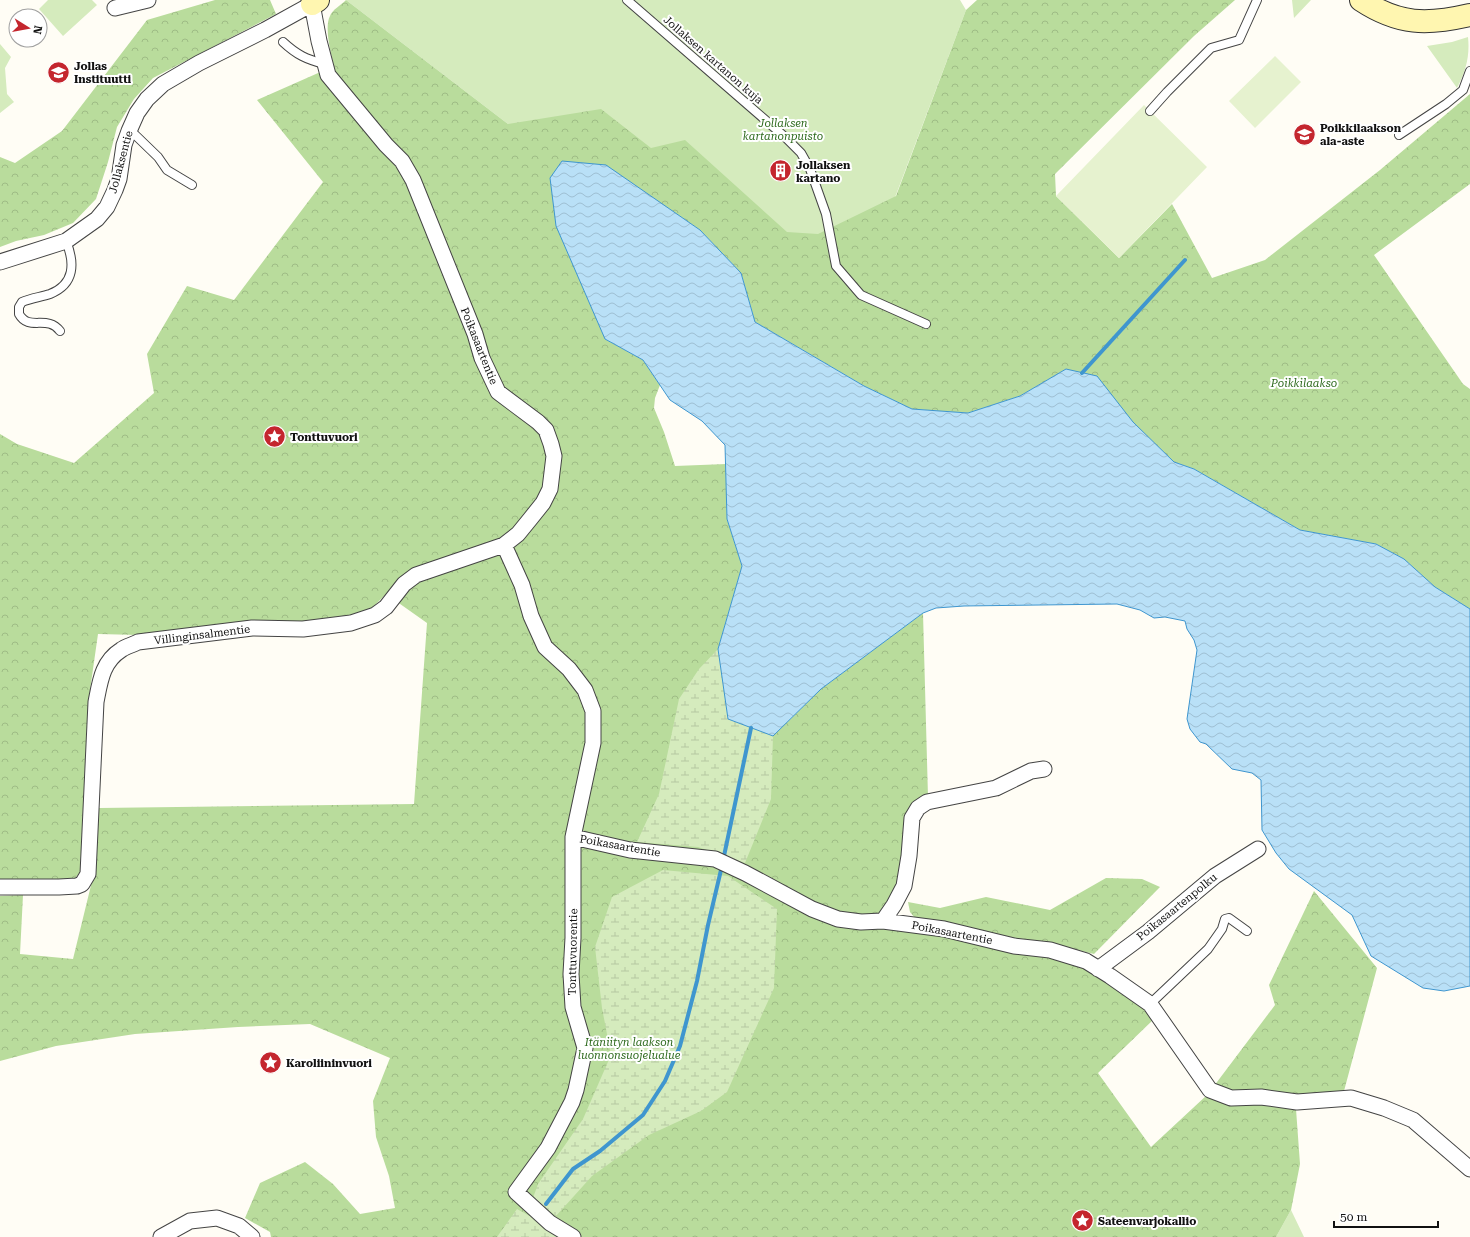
<svg xmlns="http://www.w3.org/2000/svg" width="1470" height="1237" font-family="'Roboto Serif',serif">
<defs>
<pattern id="forest-crowns" width="20" height="18" patternUnits="userSpaceOnUse"><rect width="20" height="18" fill="#b9dc9c"/><path d="M2 6a3 3 0 1 1 6 0M12 15a3 3 0 1 1 6 0" fill="none" stroke="#9ebc85"/></pattern>
<pattern id="wetland-marsh" width="20" height="14" patternUnits="userSpaceOnUse"><rect width="20" height="14" fill="#d5ebbd"/><path d="M1 5h8M5 5V1M11 12h8M15 12V8" fill="none" stroke="#b6c8a1"/></pattern>
<pattern id="water-waves" width="16" height="10" patternUnits="userSpaceOnUse"><rect width="16" height="10" fill="#b9e0f7"/><path d="M0 5q4-4 8 0t8 0" fill="none" stroke="#9ebfd3"/></pattern>
</defs>
<rect width="100%" height="100%" fill="#fffdf5"/>
<!-- grass -->
<path fill="#d5ebbd" d="M48,0H92L97,5L63,36L39,9Z
M346,0H960L966,10L863,282L508,124Z
M1292,0H1311L1294,18Z
M1468,37C1470,56 1466,71 1457,88L1427,46L1452,42Z
M0,44L11,57L5,68L7,94L14,102L0,113Z
M1291,1210L1304,1237H1276Z"/>
<!-- forest -->
<path fill="url(#forest-crowns)" d="M215,0H270L276,14L153,78L134,99L117,127L108,162L96,199L73,223L44,235L16,241L0,247V157L15,163L62,131L147,20Z
M346,0L508,124L601,109L651,148L685,140L787,232L818,234L896,196L966,10L977,0H1235L1194,36L1055,174L1056,196L1119,258L1172,204L1212,278L1265,260L1380,170L1470,94V184L1374,255L1463,384L1470,389V609L1435,587L1404,559L1376,544L1300,530L1194,469L1174,462L1133,423L1066,369L1020,396L968,413L912,409L864,386L755,322L741,273L700,230L665,206L605,339L643,360L660,385L655,398L654,408L664,432L675,466L726,464L727,519L742,566L718,649L773,736L821,689L923,613L928,797L920,800L901,884L881,912L925,931L1041,956L1083,967L1146,1008L1154,1019L1098,1073L1151,1147L1207,1095L1237,1105L1260,1103L1296,1109L1300,1164L1291,1210L1276,1237H271L270,1232L245,1218L260,1183L305,1162L333,1184L360,1214L395,1208L389,1176L376,1137L373,1101L390,1058L310,1024L238,1027L135,1034L56,1046L0,1061V896L23,895L20,954L73,959L94,873L99,808L414,804L427,623L386,594L370,610L350,615L305,621L249,622L138,635L98,634L88,704L80,872L74,880L0,881V434L17,444L74,463L154,393L147,354L187,286L234,300L323,182L257,100L334,66C331,54 324,27 330,16C332,10 341,5 346,0Z
M1106,878L1142,879L1160,887L1094,954L1054,944L1004,937L915,918L910,912L908,902L940,908L986,897L1050,910Z
M1314,891L1377,968L1344,1091L1294,1097L1233,1095L1214,1086L1275,1005L1269,985Z"/>
<!-- wetland -->
<path fill="url(#wetland-marsh)" d="M727,618L821,689L773,736L771,799L745,863L698,847L637,842L659,794L679,699L699,669L718,649Z
M663,870L728,876L777,909L774,988L727,1092L701,1111L649,1135L592,1176L556,1216L533,1198L538,1184L583,1119L611,1055L602,1008L595,947L612,897Z
M517,1209L544,1224L562,1237H497Z"/>
<!-- pitch -->
<path fill="#e6f2cf" d="M1275,56L1301,82L1255,128L1229,101Z
M1144,105L1207,167L1119,258L1056,196Z"/>
<!-- water -->
<path fill="url(#water-waves)" stroke="#3f96cf" d="M562,161L606,165L700,230L741,273L755,322L864,386L912,409L968,413L1020,396L1066,369L1097,376L1133,422L1174,462L1194,469L1300,530L1376,544L1404,559L1435,587L1470,609V986L1444,991L1423,988L1371,956L1352,915L1289,869L1276,853L1262,830L1261,780L1252,773L1232,769L1206,744L1200,742L1190,729L1187,719L1197,650L1194,640L1187,629L1185,621L1165,617L1154,618L1140,610L1117,604L964,606L936,608L923,613L821,689L773,736L728,719L718,649L742,566L727,519L725,445L702,421L670,400L643,360L605,339L556,226L550,178Z"/>
<g fill="none" stroke-linecap="round" stroke-linejoin="round">
<!-- stream -->
<path stroke="#3f96cf" stroke-width="4" d="M1082,373L1185,260
M724,856L751,728
M546,1204L573,1169L600,1151L643,1115L665,1081L680,1046L697,981L708,925L721,870"/>
<defs>
<path id="lane" d="M627,0L785,137L801,153L810,169L826,214L836,266L861,295L926,324
M283,42C297,55 306,59 324,64
M1150,111L1167,92L1211,48L1239,40L1257,0
M129,129L158,157L167,170L192,185
M1399,135L1446,104L1463,90L1470,71
M60,331C47,314 29,332 19,314V307L22,302C31,298 41,297 50,294C75,284 75,263 66,241
M1150,1004L1208,949L1222,929L1225,919L1229,918L1247,931"/>
<path id="street" d="M115,8L148,0
M0,262L66,241L97,219L107,207L115,190L119,179L124,145L129,131L137,113L147,99L163,84L199,63L265,30L312,4L319,41L328,75L386,145L402,161L413,180L475,334L482,358L498,392L538,422L546,430L551,444L554,456L550,489L543,503L531,518L518,534L504,545L416,575L404,584L386,607L375,615L351,623L303,629L252,628L138,642C133,645 126,646 121,650C102,662 100,682 96,702L88,874L82,884L77,886L59,887H0
M504,545L522,585L531,616L545,647L569,669L585,690L593,711V743L573,837L630,850L715,859L745,873L812,909L838,919L861,922L883,921L944,929L1014,946L1050,950L1086,961L1110,976L1150,1004L1210,1090L1231,1098L1261,1097L1297,1102L1351,1098L1384,1108L1413,1120L1470,1169
M883,921L894,905L904,886L909,856L912,818L918,808L927,802L996,788L1031,771L1044,769
M1098,969L1148,932L1215,876L1258,849
M161,1237L190,1221L217,1218L239,1226L252,1237
M573,1237L550,1223L516,1192L548,1148L572,1102L576,1090L585,1048L573,1007L571,974L573,938V837"/>
<path id="secondary" d="M1361,0C1399,25 1427,25 1470,15
M312,4L318,0"/>
</defs>
<!-- lane casing -->
<use href="#lane" stroke="#444" stroke-width="10"/>
<!-- street casing -->
<use href="#street" stroke="#444" stroke-width="17"/>
<!-- secondary casing -->
<use href="#secondary" stroke="#333" stroke-width="24"/>
<!-- lane -->
<use href="#lane" stroke="#fff" stroke-width="8"/>
<!-- street -->
<use href="#street" stroke="#fff" stroke-width="15"/>
<!-- secondary -->
<use href="#secondary" stroke="#fff6b0" stroke-width="22"/>
</g>
<!-- icons -->
<defs>
<symbol id="university-disc" viewBox="-11 -11 22 22"><circle r="9.5" fill="#c4262e" stroke="#fff"/><path d="M0-5L7-2L0 1L-7-2ZM-4 1L0 2.5L4 1V4Q0 6-4 4Z" fill="#fff"/></symbol>
<symbol id="school-disc" viewBox="-11 -11 22 22"><circle r="9.5" fill="#c4262e" stroke="#fff"/><path d="M0-5L7-2L0 1L-7-2ZM-4 1L0 2.5L4 1V4Q0 6-4 4Z" fill="#fff"/></symbol>
<symbol id="building-disc" viewBox="-11 -11 22 22"><circle r="9.5" fill="#c4262e" stroke="#fff"/><path d="M-4-6H4V6H1V3H-1V6H-4ZM-2.5-4.3h1.7v1.8h-1.7ZM.8-4.3h1.7v1.8H.8ZM-2.5-1h1.7V.8h-1.7ZM.8-1h1.7V.8H.8Z" fill="#fff"/></symbol>
<symbol id="sight-disc" viewBox="-11 -11 22 22"><circle r="9.5" fill="#c4262e" stroke="#fff"/><path d="M0-6L1.8-2.2L6-1.7L2.9 1.2L3.7 5.4L0 3.3L-3.7 5.4L-2.9 1.2L-6-1.7L-1.8-2.2Z" fill="#fff"/></symbol>
</defs>
<g fill-rule="evenodd">
<use href="#university-disc" x="46" y="60" width="25" height="25"/>
<use href="#school-disc" x="1292" y="122" width="25" height="25"/>
<use href="#building-disc" x="768" y="158" width="25" height="25"/>
<use href="#sight-disc" x="262" y="424" width="25" height="25"/>
<use href="#sight-disc" x="258" y="1050" width="25" height="25"/>
<use href="#sight-disc" x="1070" y="1208" width="25" height="25"/>
</g>
<g text-anchor="middle" dominant-baseline="central" stroke-width="4" stroke-linejoin="round" paint-order="stroke">
<!-- street labels -->
<g font-size="11" fill="#111" stroke="#fff">
<text transform="translate(713 60) rotate(41)">Jollaksen kartanon kuja</text>
<text transform="translate(121 162) rotate(-75)">Jollaksentie</text>
<text transform="translate(479 346) rotate(68)">Poikasaartentie</text>
<text transform="translate(202 635) rotate(-7)">Villinginsalmentie</text>
<text transform="translate(620 846) rotate(10)">Poikasaartentie</text>
<text transform="translate(1177 907) rotate(-39)">Poikasaartenpolku</text>
<text transform="translate(952 933) rotate(11)">Poikasaartentie</text>
<text transform="translate(573 952) rotate(-89)">Tonttuvuorentie</text>
</g>
<!-- poi labels -->
<g font-size="11" font-weight="bold" fill="#111" stroke="#fff" text-anchor="start">
<text x="74" y="66">Jollas<tspan x="74" dy="13">Instituutti</tspan></text>
<text x="1320" y="128">Poikkilaakson<tspan x="1320" dy="13">ala-aste</tspan></text>
<text x="796" y="165">Jollaksen<tspan x="796" dy="13">kartano</tspan></text>
<text x="290" y="437">Tonttuvuori</text>
<text x="286" y="1063">Karoliininvuori</text>
<text x="1098" y="1221">Sateenvarjokallio</text>
</g>
<!-- park labels -->
<g font-size="11" font-style="italic" fill="#2f6b1f" stroke="#fff">
<text x="783" y="123">Jollaksen<tspan x="783" dy="13">kartanonpuisto</tspan></text>
<text x="1304" y="383">Poikkilaakso</text>
<text x="629" y="1042">Itäniityn laakson<tspan x="629" dy="13">luonnonsuojelualue</tspan></text>
</g>
</g>
<!-- north arrow -->
<g transform="translate(28 28) rotate(101)"><circle r="19" fill="#ffffff" stroke="#a0a0a0"/>
<path d="M0-3L7 15L0 10L-7 15Z" fill="#c4262e"/>
<text y="-6" font-size="11" font-weight="bold" text-anchor="middle" fill="#111111">N</text>
</g>
<!-- scale -->
<path d="M1334 1221v6h104v-6" fill="none" stroke="#111111" stroke-width="2"/>
<text x="1340" y="1221" font-size="12" fill="#111111" stroke="#ffffff" stroke-width="3" paint-order="stroke">50 m</text>
</svg>
